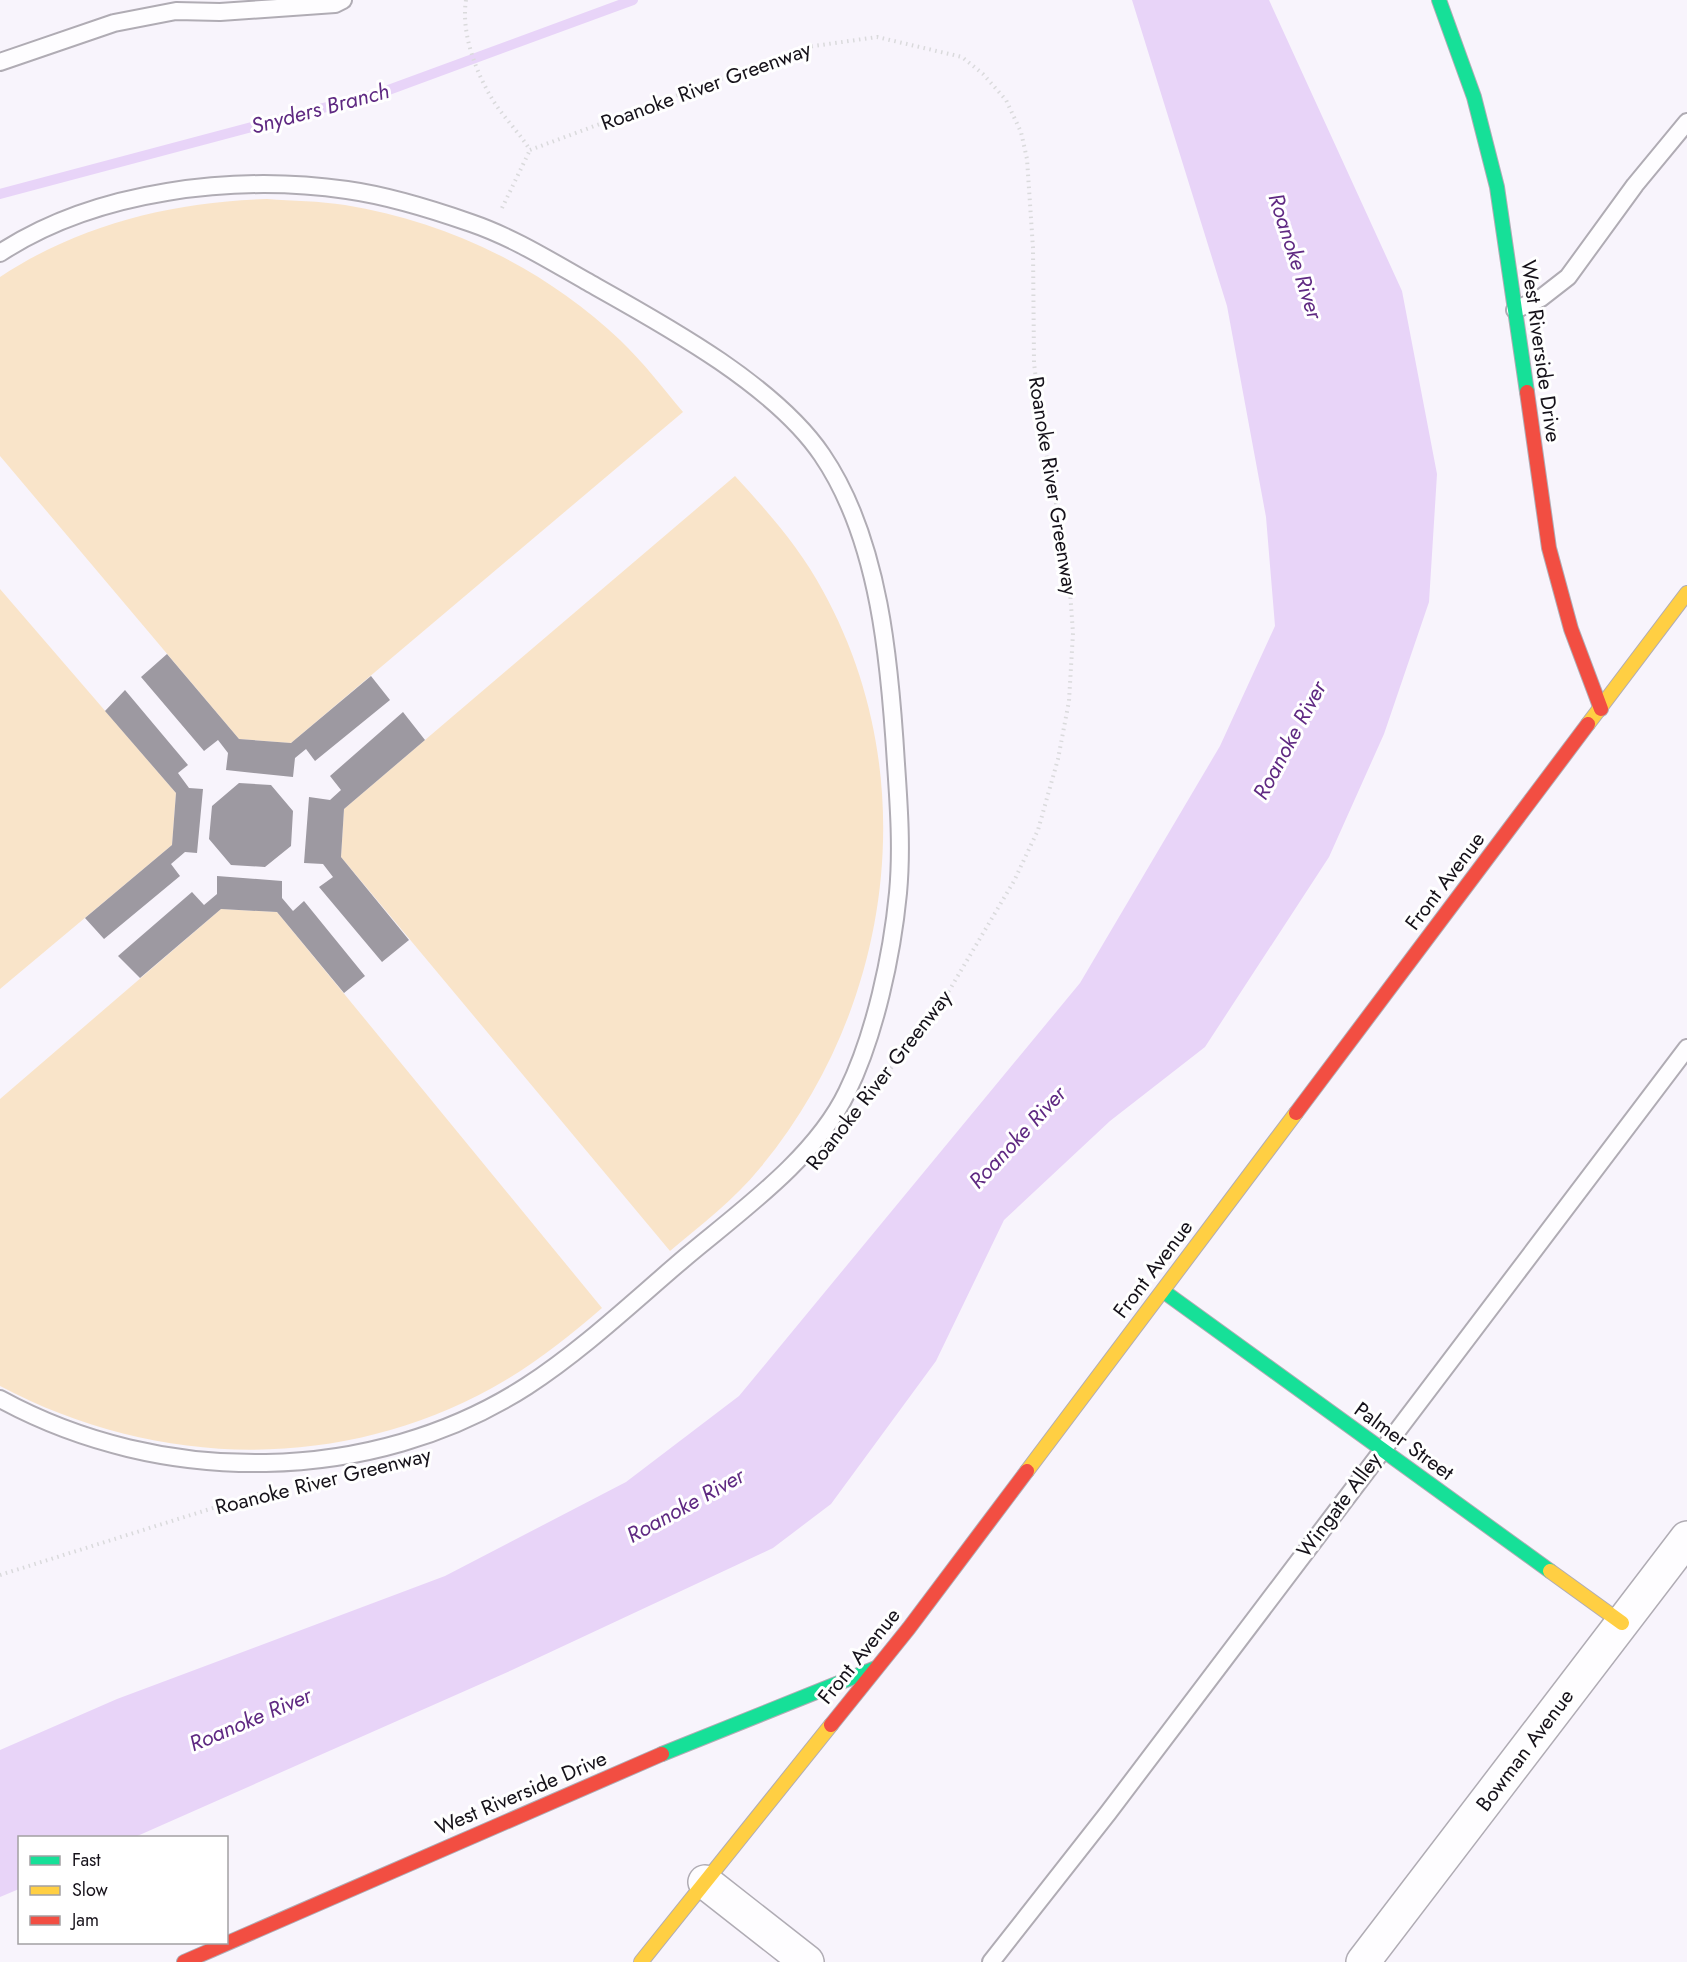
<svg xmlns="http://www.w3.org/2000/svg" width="1687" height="1962" font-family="Jost,sans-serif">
<rect width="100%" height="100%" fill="#f8f4fc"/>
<!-- green -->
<path fill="#f9e4c9" d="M267,199C293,201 319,201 345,205C448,222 544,268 620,340C643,362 663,388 683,412L291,743L239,739L0,456V277C80,224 172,202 267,199Z
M735,476C768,512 800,548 823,591C925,776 893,1008 760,1168C734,1200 701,1225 670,1251L341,857L344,809Z
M0,589L176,793L172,845L0,989Z
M221,909L277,912L602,1308C567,1338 532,1366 492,1388C337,1473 155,1468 0,1386V1099Z"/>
<!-- water -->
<path fill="#e8d4f8" d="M1132,0H1269L1402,291L1437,474L1429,602L1384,734L1329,857L1205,1047L1110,1121L1004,1220L936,1361L831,1504L773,1548L512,1670L135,1837L20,1838L19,1889L0,1897V1750L117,1699L445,1576L626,1482L739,1396L1080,983L1220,746L1275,626L1266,517L1227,306Z"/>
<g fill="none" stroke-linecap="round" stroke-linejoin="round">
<!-- stream -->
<path stroke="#e8d4f8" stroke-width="10" d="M0,194L383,92L633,0"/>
</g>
<!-- building -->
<path fill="#9d99a1" d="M167,654L239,739L291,743L371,676L390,700L315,761L306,749L295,758L293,777L226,770L228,753L218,740L204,751L141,677Z
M125,690L188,765L178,773L189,788L203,789L197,853L185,852L171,864L180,876L104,939L85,918L172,845L176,793L105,711Z
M403,712L425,740L344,809L341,857L409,940L382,962L319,887L333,877L323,864L304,863L309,797L330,800L341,790L330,776Z
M239,783L271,785L293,811L291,846L265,867L231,865L209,839L212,806Z
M217,876L282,881V898L293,911L304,901L365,976L344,993L277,912L221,909L140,978L118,956L192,892L204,905L217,894Z"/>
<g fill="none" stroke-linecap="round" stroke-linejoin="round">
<defs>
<path id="lane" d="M0,62L114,23L176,11L220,12L335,4L343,0
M0,253C96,190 235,174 347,190C390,196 431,209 471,223C512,237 549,260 586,281C661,323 774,384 822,455C880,540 890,664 896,764C899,807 902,850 898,893C892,955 875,1035 847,1092C816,1157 742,1210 687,1256C635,1300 584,1349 527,1386C372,1486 161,1487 0,1399
M1515,310L1541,298L1568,277L1635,185L1687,122
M991,1962L1108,1813L1687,1048"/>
<path id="street" d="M705,1882L807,1962
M1363,1962L1687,1538"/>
<path id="fast" d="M1439,0L1474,97L1497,187L1527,392
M1163,1291L1550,1571
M662,1754L876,1668"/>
<path id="slow" d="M1588,724L1687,593
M1027,1471L1296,1113
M1550,1571L1622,1623
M641,1962L831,1725"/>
<path id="jam" d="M1527,392L1549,548L1571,629L1601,709
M1296,1113L1588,724
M831,1725L909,1628L1027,1471
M184,1962L662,1754"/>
</defs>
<!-- lane casing -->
<use href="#lane" stroke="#b0acb4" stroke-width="20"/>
<!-- street casing -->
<use href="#street" stroke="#b0acb4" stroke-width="36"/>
<!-- fast casing -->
<use href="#fast" stroke="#b0acb4" stroke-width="16"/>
<!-- slow casing -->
<use href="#slow" stroke="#b0acb4" stroke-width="16"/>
<!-- jam casing -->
<use href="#jam" stroke="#b0acb4" stroke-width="16"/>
<!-- path -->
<path stroke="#dadadc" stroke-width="4" stroke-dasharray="1.5 4.5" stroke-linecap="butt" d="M466,0C461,32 475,70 491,97C502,116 519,132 530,150
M530,150L807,47L877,37L962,57L983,74L1006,100L1021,132L1027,159L1033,248L1034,363L1043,438L1068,564L1073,633L1069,701L1058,759L1038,830L1014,881L937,1011L887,1073
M502,208L530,150
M0,1575L264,1492"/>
<!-- lane -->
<use href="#lane" stroke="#fefdff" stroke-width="16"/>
<!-- street -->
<use href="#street" stroke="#fefdff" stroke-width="33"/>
<!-- fast -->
<use href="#fast" stroke="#16e098" stroke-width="14"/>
<!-- slow -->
<use href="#slow" stroke="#ffcf43" stroke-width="14"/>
<!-- jam -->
<use href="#jam" stroke="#f24e42" stroke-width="14"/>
</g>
<g text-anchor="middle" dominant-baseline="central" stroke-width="6" stroke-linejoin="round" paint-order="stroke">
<!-- street labels -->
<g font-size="21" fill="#16121a" stroke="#fff">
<text transform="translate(706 86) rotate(-20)">Roanoke River Greenway</text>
<text transform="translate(1541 351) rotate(82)">West Riverside Drive</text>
<text transform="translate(1053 486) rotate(81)">Roanoke River Greenway</text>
<text transform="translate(1445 881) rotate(-53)">Front Avenue</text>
<text transform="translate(879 1080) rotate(-52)">Roanoke River Greenway</text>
<text transform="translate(1153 1269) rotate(-53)">Front Avenue</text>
<text transform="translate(1404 1441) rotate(36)">Palmer Street</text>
<text transform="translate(323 1481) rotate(-14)">Roanoke River Greenway</text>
<text transform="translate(1339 1505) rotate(-53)">Wingate Alley</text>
<text transform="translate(859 1656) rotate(-51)">Front Avenue</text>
<text transform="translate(1525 1750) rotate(-53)">Bowman Avenue</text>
<text transform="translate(521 1793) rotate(-23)">West Riverside Drive</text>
</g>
<!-- water labels -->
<g font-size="22" font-style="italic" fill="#5f2982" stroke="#fff">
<text transform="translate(320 108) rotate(-15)">Snyders Branch</text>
<text transform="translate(1296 256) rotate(72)">Roanoke River</text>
<text transform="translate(1289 740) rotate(-62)">Roanoke River</text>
<text transform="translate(1017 1137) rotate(-47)">Roanoke River</text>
<text transform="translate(685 1505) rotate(-29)">Roanoke River</text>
<text transform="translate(250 1719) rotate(-23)">Roanoke River</text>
</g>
</g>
<!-- legend -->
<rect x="18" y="1836" width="210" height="108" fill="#ffffff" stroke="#a2a0a3" stroke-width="1.5"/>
<rect x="30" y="1856" width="30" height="9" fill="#16e098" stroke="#a2a0a3" stroke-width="1.5"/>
<text x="72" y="1866" font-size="18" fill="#16121a">Fast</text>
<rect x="30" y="1886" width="30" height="9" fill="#ffcf43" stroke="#a2a0a3" stroke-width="1.5"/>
<text x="72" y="1896" font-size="18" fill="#16121a">Slow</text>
<rect x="30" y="1916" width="30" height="9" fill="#f24e42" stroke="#a2a0a3" stroke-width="1.5"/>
<text x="72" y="1926" font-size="18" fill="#16121a">Jam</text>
</svg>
